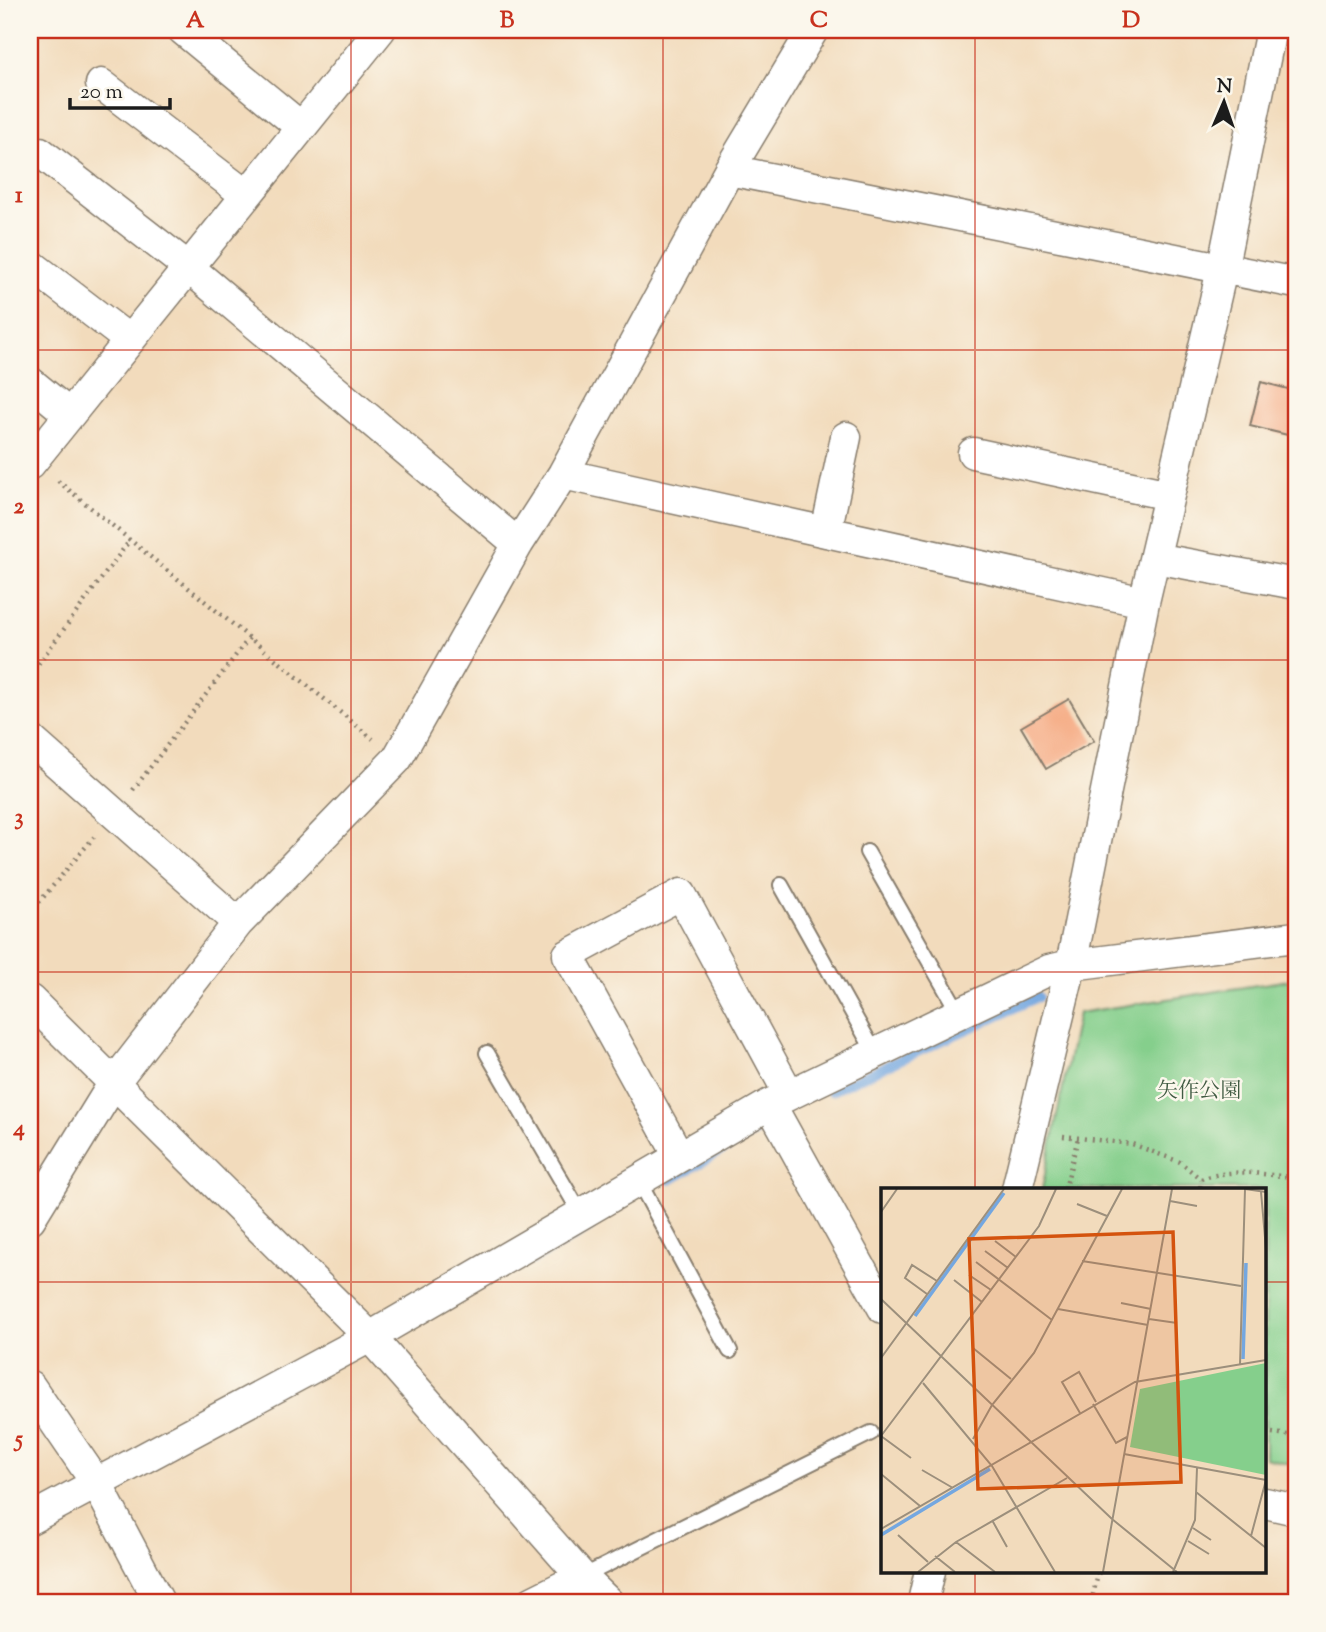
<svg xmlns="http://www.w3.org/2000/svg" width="1326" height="1632" font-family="'Sorts Mill Goudy','Noto Serif JP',serif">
<rect width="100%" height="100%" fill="#fbf7ec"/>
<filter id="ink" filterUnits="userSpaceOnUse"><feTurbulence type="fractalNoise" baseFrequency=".0143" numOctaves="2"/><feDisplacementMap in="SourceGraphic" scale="14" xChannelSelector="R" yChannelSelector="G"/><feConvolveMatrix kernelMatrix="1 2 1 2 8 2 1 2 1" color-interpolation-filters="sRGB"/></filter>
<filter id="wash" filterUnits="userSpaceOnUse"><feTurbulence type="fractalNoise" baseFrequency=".00686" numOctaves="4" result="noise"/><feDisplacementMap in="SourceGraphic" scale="28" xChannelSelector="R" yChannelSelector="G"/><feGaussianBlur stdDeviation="1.57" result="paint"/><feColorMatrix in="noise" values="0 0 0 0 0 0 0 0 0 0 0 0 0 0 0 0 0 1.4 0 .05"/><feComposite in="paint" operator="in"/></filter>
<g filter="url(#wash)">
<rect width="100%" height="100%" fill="#f2dbbc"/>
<!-- green -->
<path fill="#85cf8c" stroke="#507654" stroke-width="2" d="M1296,979V1465L1265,1458V1189H1042L1078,1013Z"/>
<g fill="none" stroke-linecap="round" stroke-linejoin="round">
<!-- stream -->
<path stroke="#74a7e0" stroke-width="10" d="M831,1091L1038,997
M670,1180L765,1126
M532,1260L590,1227"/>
</g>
<g id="blocks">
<!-- building -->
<path fill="#f5a67d" d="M1261,382L1296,391V437L1250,426Z
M1069,699L1094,741L1046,769L1021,727Z"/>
</g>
</g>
<g filter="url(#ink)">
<use href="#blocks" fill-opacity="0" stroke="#877c6c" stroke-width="2"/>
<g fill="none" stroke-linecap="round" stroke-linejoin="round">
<defs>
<path id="service" d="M867,852L959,1013
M781,885L875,1053
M487,1053L581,1214
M638,1180L730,1351
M582,1577L871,1433"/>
<path id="minor" d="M183,30L301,127
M101,84L246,195
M40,152L188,267L518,544
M729,170L1296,283
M30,264L129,340
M30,382L69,414
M973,453L1169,495
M30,464L380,30
M563,474L1144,602
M826,532L846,437
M1155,558L1296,584
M30,739L238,923
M30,1000L370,1337L582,1577L608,1602
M770,1104L883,1308
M679,1156L568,955L681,894L789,1094
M1017,1189L1071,965L1144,602L1222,270L1271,30
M30,1219L113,1084L238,923L397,759L518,544L563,474L729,170L813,30
M30,1386L97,1484L159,1602
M1265,1503L1296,1510
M30,1519L370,1337L770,1104L1049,970L1071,965L1296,937
M532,1602L582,1577
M923,1602L930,1571"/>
</defs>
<!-- service casing -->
<use href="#service" stroke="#877c6c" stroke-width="18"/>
<!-- minor casing -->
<use href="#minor" stroke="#877c6c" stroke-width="33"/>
<!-- path -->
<path stroke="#877c6c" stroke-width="4.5" stroke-dasharray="2 5" stroke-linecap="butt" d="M58,481L373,739
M30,675L130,540
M133,790L249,638
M30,913L94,837
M1063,1136L1132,1144L1180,1162L1201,1179L1200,1189
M1201,1179C1238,1167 1259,1175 1296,1177
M1065,1189L1078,1138
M1265,1432L1296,1436
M1091,1602L1099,1571"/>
<!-- service -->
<use href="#service" stroke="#fff" stroke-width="14"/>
<!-- minor -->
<use href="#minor" stroke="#fff" stroke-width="30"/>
</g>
</g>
<!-- grid -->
<path fill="none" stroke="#c8321e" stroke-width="2" stroke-opacity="0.55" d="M351,30V1602M663,30V1602M975,30V1189M30,350H1296M30,660H1296M30,972H1296M30,1282H883M1265,1282H1296M975,1571V1602"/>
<g text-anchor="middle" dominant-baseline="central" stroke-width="5" stroke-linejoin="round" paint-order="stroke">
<!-- park labels -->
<g font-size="21" fill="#415b43" stroke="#fbf7ec">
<text x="1199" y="1092">矢作公園</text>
</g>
</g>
<!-- overview -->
<g transform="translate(881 1188)">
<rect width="385" height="385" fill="#f2dbbc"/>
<path d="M385,175V287L249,259L259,201Z" fill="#85cf8c"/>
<path fill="none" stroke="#74a7e0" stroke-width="3.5" d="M34,128L123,5M362,171L365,75M0,347L109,281"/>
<path fill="none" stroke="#9c8f7c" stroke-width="2" d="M364,1L385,4M380,4L385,61M289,13L316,18M196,16L226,28M0,24L16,1M114,53L135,69M104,63L127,80M201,73L360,98M95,74L171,132M88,87L110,102M73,92L101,114M46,106L24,90L31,77L56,93M0,111L231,331L296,384M240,115L270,121M177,121L267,137M268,131L296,135M92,160L130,191M0,170L123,1M359,177L364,1M42,195L111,278L174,384M212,216L235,255L246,249M199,225L181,194L198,184L215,214M0,248L158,38L175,1M0,248L30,270M92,251L111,217L153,165L241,1M243,266L385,292M41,282L72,300M0,286L39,318M315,304L385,360M111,332L126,359M312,340L330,352M0,341L254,194L385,172M17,347L47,374M370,348L385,292M307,353L328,366M75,354L114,384M54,368L74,384M37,384L75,354L186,290M222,384L291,1M292,384L314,332L316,280"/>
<path fill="#d4530e" fill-opacity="0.15" stroke="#d4530e" stroke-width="3.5" d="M292,44L300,294L97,301L88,51Z"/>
<rect width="385" height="385" fill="none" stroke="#1c1c1c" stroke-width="3.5"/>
</g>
<!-- margin -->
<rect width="1326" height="1632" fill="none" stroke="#fbf7ec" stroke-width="77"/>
<!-- north arrow -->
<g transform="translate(1224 102) rotate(2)" stroke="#fbf7ec" stroke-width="5" paint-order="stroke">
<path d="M0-5L12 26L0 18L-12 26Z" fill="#1c1c1c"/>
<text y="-10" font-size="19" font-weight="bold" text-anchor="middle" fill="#1c1c1c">N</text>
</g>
<!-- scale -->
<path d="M70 98v10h100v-10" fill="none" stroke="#1c1c1c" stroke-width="3.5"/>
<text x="80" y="98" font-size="21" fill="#1c1c1c" stroke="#fbf7ec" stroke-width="5" paint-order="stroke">20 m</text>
<rect x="38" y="38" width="1250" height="1556" fill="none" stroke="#c8321e" stroke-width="2.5"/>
<g font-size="23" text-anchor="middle" font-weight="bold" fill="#c8321e">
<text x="195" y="27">A</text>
<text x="507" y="27">B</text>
<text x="819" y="27">C</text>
<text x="1131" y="27">D</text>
<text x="19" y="202">1</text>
<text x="19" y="513">2</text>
<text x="19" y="824">3</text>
<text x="19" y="1135">4</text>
<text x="19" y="1446">5</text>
</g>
</svg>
